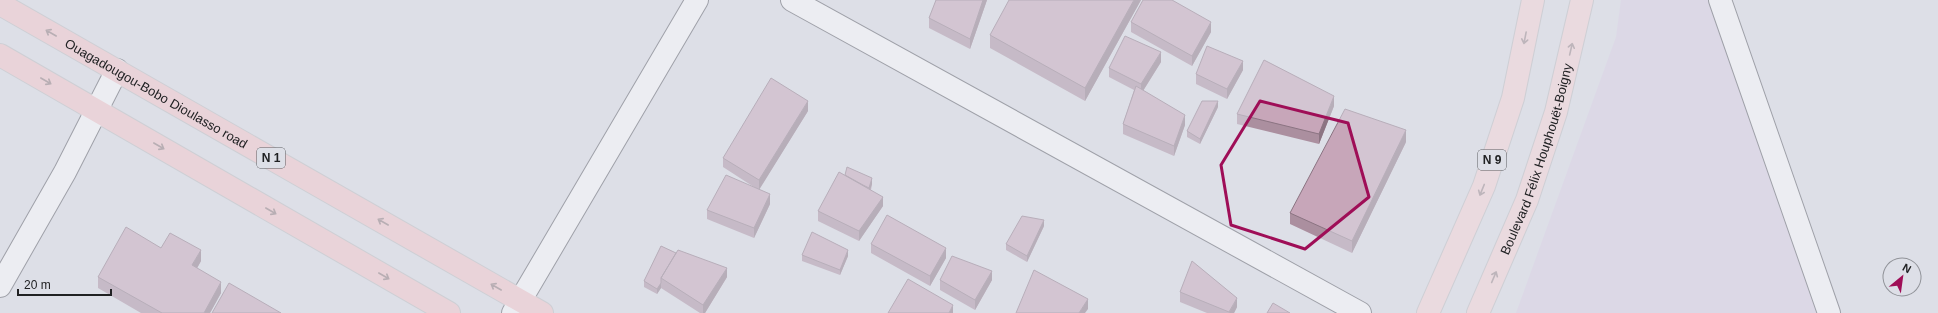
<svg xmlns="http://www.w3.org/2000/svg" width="1938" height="313" font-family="Helvetica,sans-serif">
<rect width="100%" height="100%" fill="#dddfe7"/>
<!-- commercial -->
<path fill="#dcd1e5" d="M1621,0H1720L1829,313H1516L1616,37Z"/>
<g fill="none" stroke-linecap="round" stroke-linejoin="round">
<defs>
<path id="minor" d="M792,0L1360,313
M1720,0L1829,313
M0,286L65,172L117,70
M513,313L697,0"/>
<g id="primary">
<path d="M1428,313L1484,186L1513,98L1533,0"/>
<path id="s1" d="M1478,313L1527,200L1556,112L1582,0"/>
</g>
<g id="trunk">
<path id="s2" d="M0,4L542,313"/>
<path d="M0,55L449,313"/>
</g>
</defs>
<!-- minor casing -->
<use href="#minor" stroke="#55575d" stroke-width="24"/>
<!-- primary casing -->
<use href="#primary" stroke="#bcbcbd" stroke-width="24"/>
<!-- trunk casing -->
<use href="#trunk" stroke="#bcbcbd" stroke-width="24"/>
<!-- minor -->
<use href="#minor" stroke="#fff" stroke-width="22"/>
<!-- primary -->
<use href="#primary" stroke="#fad4d5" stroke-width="22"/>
<!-- trunk -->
<use href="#trunk" stroke="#f8c6c7" stroke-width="22"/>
</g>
<!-- wall -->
<path fill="#ab8f9f" d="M936,0H987L970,49L929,28V18Z
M1141,0L1085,101L990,48V35Z
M1131,22L1211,32L1192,66L1131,32Z
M1161,62L1143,91L1185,125L1174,156L1123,134V124L1134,90L1109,77V68Z
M1243,70L1227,99L1196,84V74Z
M1334,106L1319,144L1237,124V114Z
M1218,107L1200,144L1187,137V131Z
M808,111L759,189L770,204L754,238L707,219V210L757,189L723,167V158Z
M1406,142L1352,253L1290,224V213Z
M845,175L872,184L871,190L883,206L859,241L818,221V211Z
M1044,226L1027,262L1006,250V244Z
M871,244L946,258L930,286L871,253Z
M661,246L727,277L705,313H700L661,288L657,294L644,287V281Z
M802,255L848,256L840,275L802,261Z
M201,261L197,268L221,293L210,313H141L98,288V277Z
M940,280H992L975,310L940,290Z
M1180,292L1237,307L1234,313H1207L1180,302Z"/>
<!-- shaded-wall -->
<path fill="#8b7482" d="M983,0H987L970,49V39Z
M1134,0H1141L1085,101V88Z
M1211,22V32L1192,66V56Z
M1161,52V62L1141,94V84Z
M1243,61V70L1227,99V89Z
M1334,96V106L1319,144V134Z
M808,101V111L759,190V180Z
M1218,101V107L1200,144V139Z
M1185,115V125L1174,156V146Z
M1406,130V142L1352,253V241Z
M872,178V184L869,193V188Z
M770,194V204L754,238V228Z
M883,197V206L859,241V231Z
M1044,220V226L1027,262V256Z
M946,248V258L930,286V276Z
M201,250V261L192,277V265Z
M848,250V256L840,275V270Z
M727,268V277L705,313H703V305Z
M992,271V280L975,310V300Z
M221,282V293L210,313H204Z
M661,283V288L657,294V289Z
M1237,298V307L1234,313H1229Z
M1088,299V309L1085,313H1079Z
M953,305V313H949Z"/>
<!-- building -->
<path fill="#c7a6b9" stroke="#8b7482" d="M936,0H983L970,39L929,18Z
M1009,0H1134L1085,88L990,35Z
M1143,0H1172L1211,22L1192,56L1131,22Z
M1125,36L1161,52L1141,84L1109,68Z
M1207,46L1243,61L1227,89L1196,74Z
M1264,60L1334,96L1319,134L1237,114Z
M771,78L808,101L759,180L723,158Z
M1136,86L1185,115L1174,146L1123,124Z
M1202,101H1218L1200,139L1187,131Z
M1345,109L1406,130L1352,241L1290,213Z
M847,167L872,178L869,188L863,185L845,175Z
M839,172L883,197L859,231L818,211Z
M726,175L770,194L754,228L707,210Z
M887,215L946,248L930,276L871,244Z
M1022,216L1044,220L1027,256L1006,244Z
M126,227L161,248L170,233L201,250L192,265L221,282L204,313H162L98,277Z
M812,232L848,250L840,270L802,255Z
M661,246L676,253L661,278V283L657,289L644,281Z
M678,250L727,268L703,305L661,278Z
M952,256L992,271L975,300L940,280Z
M1192,261L1237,298L1229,312L1180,292Z
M1034,270L1088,299L1079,313H1016Z
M908,279L953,305L949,313H888Z
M229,283L281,313H212Z
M1273,303L1290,313H1267Z"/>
<!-- one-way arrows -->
<defs><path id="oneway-shaft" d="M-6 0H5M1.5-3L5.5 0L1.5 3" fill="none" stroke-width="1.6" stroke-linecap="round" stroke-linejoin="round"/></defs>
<g stroke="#8c7475">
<use href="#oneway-shaft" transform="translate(51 33) rotate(-150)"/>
<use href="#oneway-shaft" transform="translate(46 81) rotate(30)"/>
<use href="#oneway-shaft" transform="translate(159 146) rotate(30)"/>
<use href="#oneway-shaft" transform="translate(271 211) rotate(30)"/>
<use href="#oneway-shaft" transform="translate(383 222) rotate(-150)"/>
<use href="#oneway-shaft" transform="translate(384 276) rotate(30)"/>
<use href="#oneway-shaft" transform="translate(496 287) rotate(-150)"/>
</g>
<g stroke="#988385">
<use href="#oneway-shaft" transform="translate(1525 38) rotate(101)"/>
<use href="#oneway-shaft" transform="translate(1571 49) rotate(-77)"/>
<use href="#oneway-shaft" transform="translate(1482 190) rotate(112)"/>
<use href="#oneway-shaft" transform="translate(1494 277) rotate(-67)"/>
</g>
<!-- marked area -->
<path d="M0 0H1938V313H0ZM1260,101L1348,123L1369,197L1305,249L1231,225L1221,165Z" fill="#dddfe7" fill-opacity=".55" fill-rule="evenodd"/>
<path fill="none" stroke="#9f0e57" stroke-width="3" stroke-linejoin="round" d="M1260,101L1348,123L1369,197L1305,249L1231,225L1221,165Z"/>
<g text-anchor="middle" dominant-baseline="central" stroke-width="4" stroke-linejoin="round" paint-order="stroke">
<!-- shield labels -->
<g fill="#dddfe7" stroke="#595a5e" stroke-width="1">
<rect x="257" y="148" width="28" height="20" rx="3"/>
<rect x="1478" y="150" width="28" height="20" rx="3"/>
</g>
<g font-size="12" font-weight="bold" fill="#202123">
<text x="271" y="158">N 1</text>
<text x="1492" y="160">N 9</text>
</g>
<!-- street labels -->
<g font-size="13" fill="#202123" stroke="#dddfe7">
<text stroke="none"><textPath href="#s2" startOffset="180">Ouagadougou-Bobo Dioulasso road</textPath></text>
<text stroke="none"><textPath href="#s1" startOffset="165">Boulevard Félix Houphouët-Boigny</textPath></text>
</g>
</g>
<!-- north arrow -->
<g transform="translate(1902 277) rotate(29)"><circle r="19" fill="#dddfe7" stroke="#919399"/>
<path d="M0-3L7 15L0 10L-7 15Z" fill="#9f0e57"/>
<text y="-6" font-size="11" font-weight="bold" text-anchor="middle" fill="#202123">N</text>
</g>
<!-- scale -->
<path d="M18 289v6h93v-6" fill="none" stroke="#202123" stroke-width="2"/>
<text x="24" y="289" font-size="12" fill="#202123" stroke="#dddfe7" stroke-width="3" paint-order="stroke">20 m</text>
</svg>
